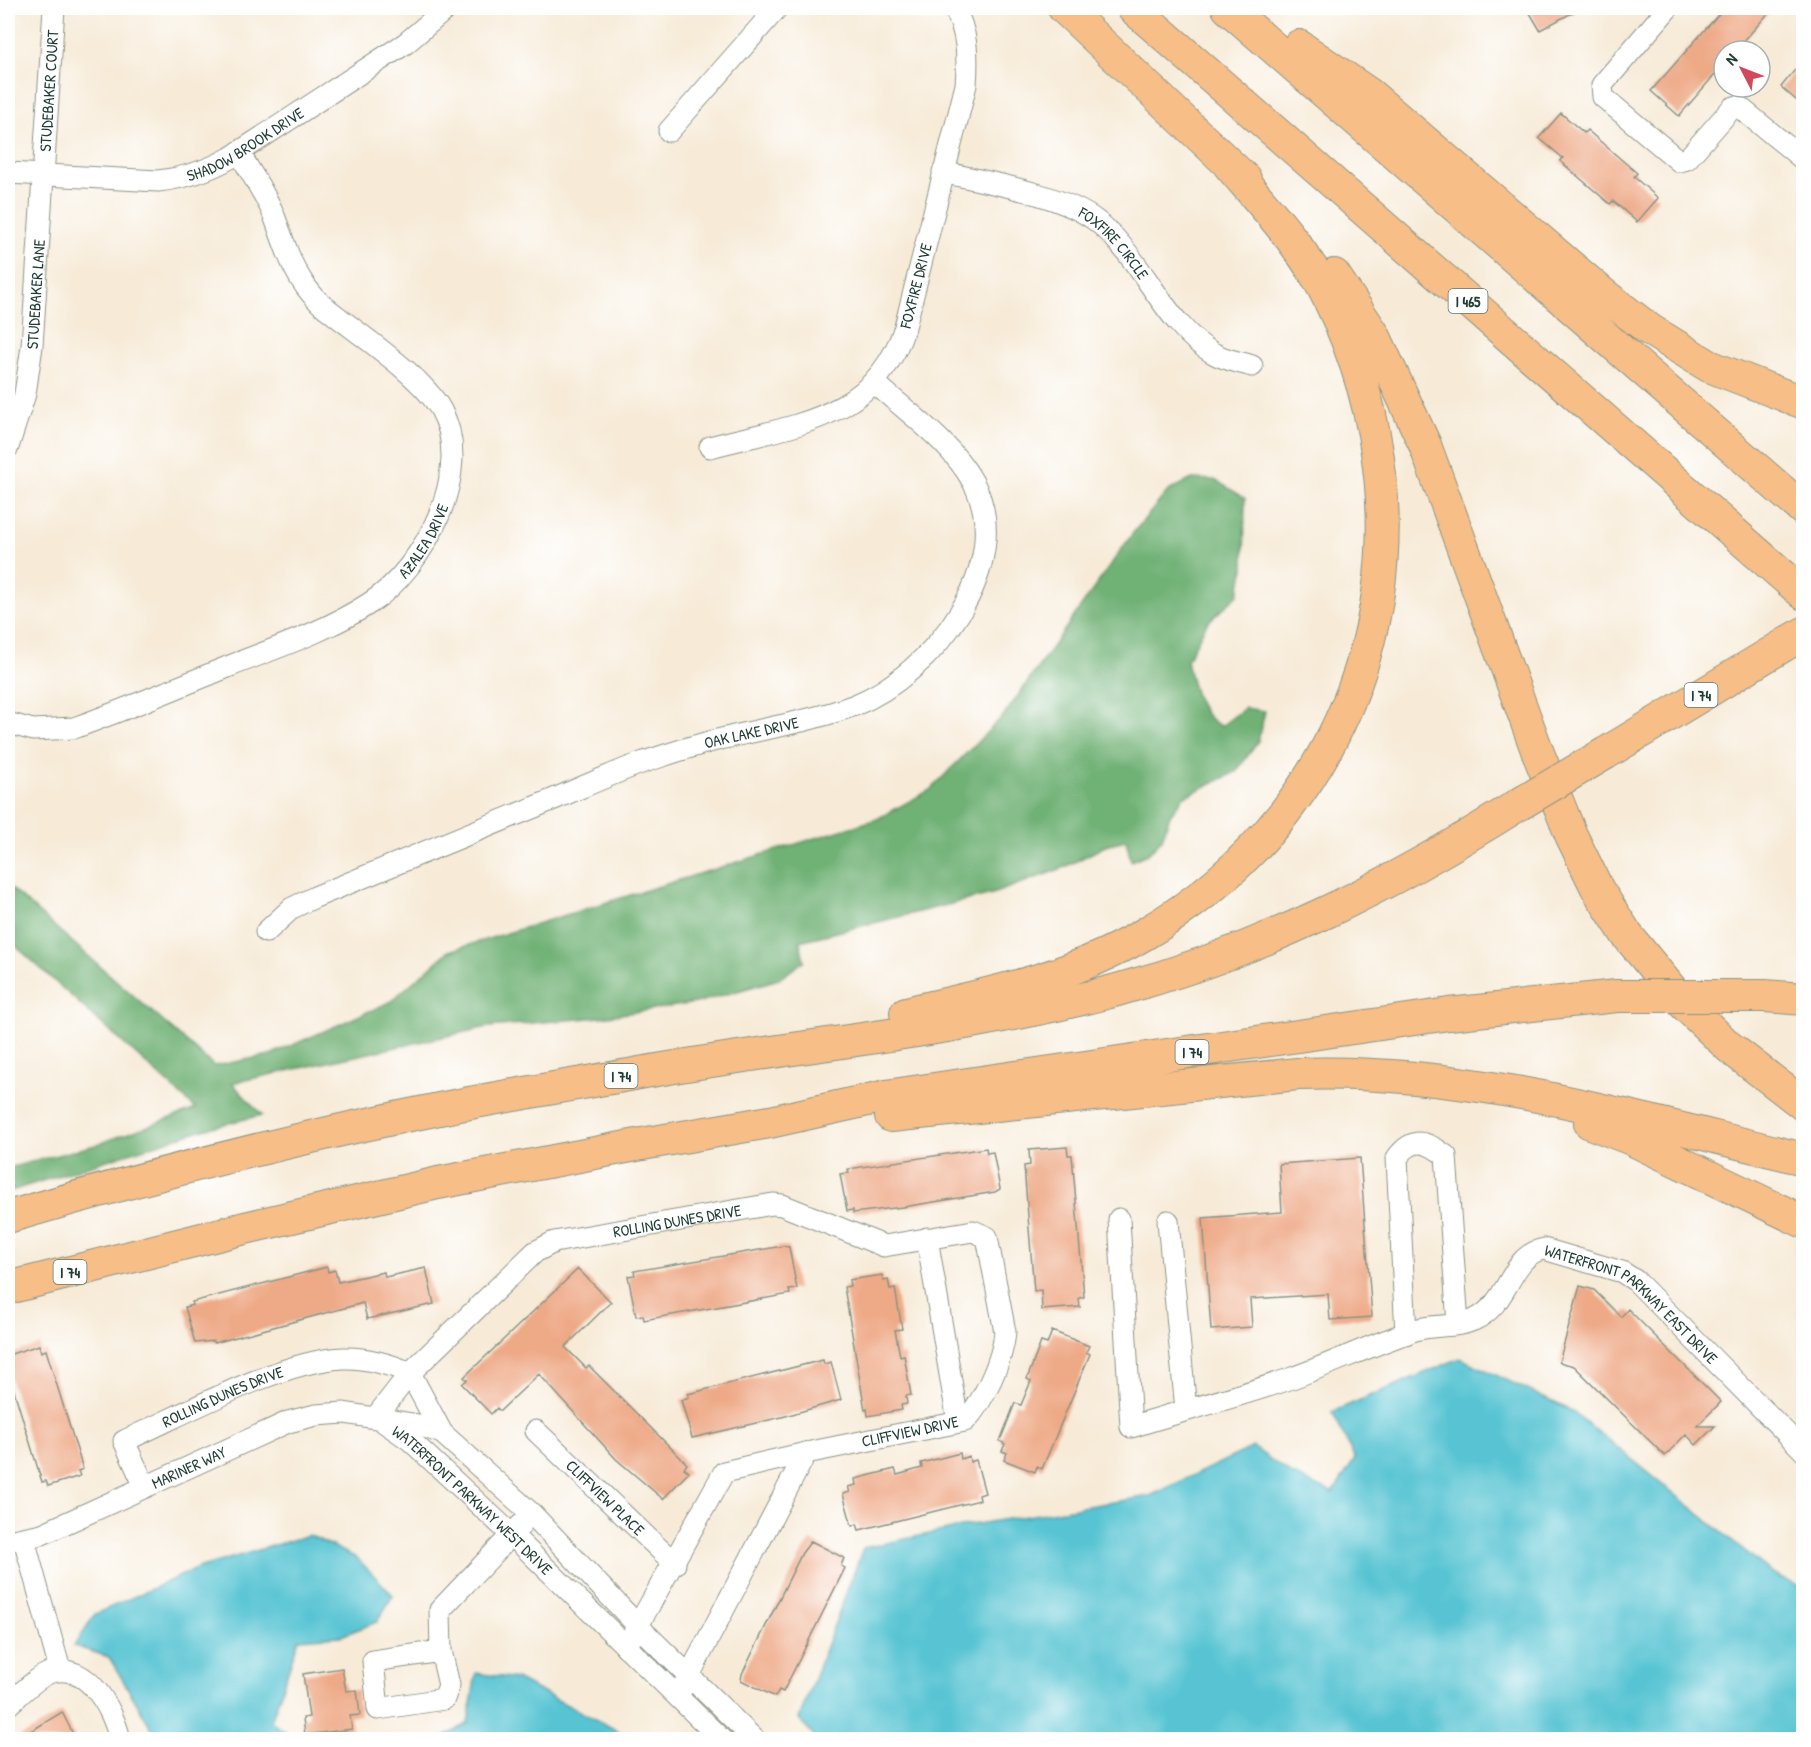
<svg xmlns="http://www.w3.org/2000/svg" width="1811" height="1747" font-family="'Patrick Hand',sans-serif">
<rect width="100%" height="100%" fill="#fff"/>
<filter id="ink" filterUnits="userSpaceOnUse"><feTurbulence type="fractalNoise" baseFrequency=".0167" numOctaves="2"/><feDisplacementMap in="SourceGraphic" scale="12" xChannelSelector="R" yChannelSelector="G"/><feConvolveMatrix kernelMatrix="1 2 1 2 8 2 1 2 1" color-interpolation-filters="sRGB"/></filter>
<filter id="wash" filterUnits="userSpaceOnUse"><feTurbulence type="fractalNoise" baseFrequency=".008" numOctaves="4" result="noise"/><feDisplacementMap in="SourceGraphic" scale="24" xChannelSelector="R" yChannelSelector="G"/><feGaussianBlur stdDeviation="1.35" result="paint"/><feColorMatrix in="noise" values="0 0 0 0 0 0 0 0 0 0 0 0 0 0 0 0 0 1.4 0 .05"/><feComposite in="paint" operator="in"/></filter>
<g filter="url(#wash)">
<rect width="100%" height="100%" fill="#f7ebd8"/>
<!-- forest -->
<path fill="#70b174" stroke="#487754" stroke-width="1.5" d="M1192,479L1215,480L1245,498L1244,569L1238,595L1207,623L1187,660C1191,682 1198,716 1221,726L1245,708L1265,711L1258,742L1236,772L1183,797L1170,815L1162,839L1148,854L1131,861L1126,840L1109,844L1063,868L992,894L800,941L804,961L779,979L696,1003L601,1017L488,1027L232,1083L262,1115L204,1129L8,1192V1168L95,1145L196,1109L8,939V886L214,1066L270,1055L390,1002L449,951L877,819L930,790L1005,714L1133,533L1168,491Z"/>
<!-- water -->
<path fill="#59c4d3" stroke="#3c8084" stroke-width="1.5" d="M1460,1358L1572,1411L1771,1572L1803,1589V1739L817,1740L799,1719L863,1548L971,1525L1150,1496L1253,1447L1291,1474L1333,1493L1355,1459L1332,1412Z
M309,1535L357,1558L393,1595L377,1622L341,1636L299,1639L271,1721L295,1739H158L109,1657L74,1646L95,1614L198,1568Z
M476,1673L516,1679L634,1739H441L468,1723Z"/>
<g id="blocks">
<!-- building -->
<path fill="#eea986" d="M1527,8H1581L1540,30Z
M1724,8H1773L1735,51H1724V64L1679,116L1651,91Z
M1803,60V106L1781,87Z
M1561,113L1584,133L1587,130L1637,173L1634,177L1658,198L1637,222L1613,201L1610,204L1560,161L1563,158L1539,138Z
M1067,1147L1068,1155H1072L1084,1297L1079,1298L1080,1307L1042,1310L1041,1290L1034,1291L1024,1166L1030,1165L1029,1150Z
M986,1148L987,1153L993,1152L1000,1189L995,1192L903,1207L853,1213V1210L847,1211L840,1174L849,1173L848,1169Z
M1360,1158L1372,1317L1330,1320L1328,1294L1250,1299L1252,1327L1211,1330L1203,1218L1282,1212L1279,1164Z
M783,1246L789,1247L797,1289L789,1290L790,1294L644,1320L643,1315L636,1316L628,1276L635,1275L634,1271Z
M327,1267L328,1272L335,1270L338,1282L384,1272L385,1277L426,1268L434,1304L367,1319L363,1303L214,1343L213,1341L195,1343L185,1307L193,1305L192,1302Z
M578,1269L611,1302L565,1347L586,1368L589,1366L687,1464L684,1468L689,1472L663,1499L616,1459L539,1374L500,1411L497,1408L491,1414L462,1384L467,1380L464,1377Z
M882,1275L883,1281L888,1280L890,1289L895,1288L902,1329L895,1330L900,1356L904,1355L911,1395L906,1396L907,1404L901,1405L902,1410L868,1416L867,1409L865,1410L844,1287L850,1286L849,1280Z
M1580,1286L1594,1290L1621,1317L1628,1309L1721,1402L1697,1426H1715L1696,1445L1686,1434L1665,1456L1574,1366L1559,1362Z
M1052,1331L1089,1346L1086,1352L1090,1354L1042,1469L1037,1466L1035,1472L1004,1460L1007,1453L1002,1451L1005,1444L1000,1441L1015,1403L1021,1405L1031,1381L1027,1379L1041,1342L1047,1344Z
M39,1345L41,1352L46,1350L83,1469L78,1471L80,1476L48,1486L46,1481L42,1482L8,1371V1355Z
M823,1360L824,1364L831,1362L841,1400L782,1417L692,1438L681,1400L689,1397L688,1394Z
M960,1453L961,1459L969,1456L970,1462L976,1460L985,1493L979,1495L980,1500L859,1530L857,1524L852,1526L843,1494L850,1492L848,1487L856,1485L855,1479L895,1469L897,1475L922,1468L921,1463Z
M811,1541L844,1558L841,1566L845,1568L783,1692L779,1690L775,1697L741,1680L742,1674L802,1553Z
M342,1668L346,1691L357,1690L360,1715L350,1716L352,1729L305,1735L303,1718L309,1717L303,1674Z
M62,1712L76,1740H14L36,1728Z"/>
</g>
</g>
<g filter="url(#ink)">
<use href="#blocks" fill-opacity="0" stroke="#8b9486" stroke-width="1.5"/>
<g fill="none" stroke-linecap="round" stroke-linejoin="round">
<defs>
<g id="minor">
<path d="M1668,8L1602,85L1603,97L1679,161L1687,159L1732,108L1738,106L1804,160"/>
<path d="M669,131L777,8"/>
<path id="s1" d="M943,172C988,183 1059,193 1095,220C1140,253 1165,326 1213,353C1224,360 1240,362 1252,366"/>
<path id="s2" d="M8,173L158,181C185,178 207,171 230,158L406,43L447,8"/>
<path id="s3" d="M8,447L25,394L32,346L54,8"/>
<path id="s4" d="M710,447C793,425 875,420 905,327L966,85C968,58 968,32 954,8"/>
<path id="s5" d="M8,723L33,730L74,728C127,709 178,687 230,666C278,647 327,631 370,603C424,568 475,471 441,410C420,373 353,331 319,302C292,276 286,246 273,213C264,192 250,172 239,152"/>
<path id="s6" d="M266,932L292,908L315,897C389,866 463,836 537,806C572,792 608,775 644,762C672,753 700,743 730,737C772,727 815,720 855,705C931,675 1018,565 973,482C951,442 908,413 875,383"/>
<path id="s7" d="M1119,1219L1131,1427C1184,1410 1239,1397 1292,1378C1333,1363 1374,1344 1415,1330C1434,1324 1456,1328 1474,1320C1511,1303 1509,1255 1544,1249L1622,1272L1636,1281L1804,1451"/>
<path d="M1168,1221L1186,1410"/>
<path d="M927,1238L958,1422"/>
<path d="M1406,1334L1397,1158C1413,1136 1427,1141 1446,1156L1458,1324"/>
<path id="s8" d="M376,1417L410,1373L535,1252L554,1242L773,1204L782,1205L884,1246L973,1231L987,1237L1005,1332C1003,1359 984,1401 965,1421L806,1453L724,1472L626,1647"/>
<path id="s9" d="M384,1422L410,1440L512,1535L722,1740"/>
<path id="s10" d="M536,1431L675,1564"/>
<path id="s11" d="M145,1487L124,1441C184,1414 279,1361 343,1358C364,1357 390,1364 410,1373L442,1433"/>
<path d="M24,1539L60,1670"/>
<path id="s12" d="M8,1541L42,1534L288,1422L316,1415L344,1413L419,1425L442,1433L532,1514L639,1627L755,1740"/>
<path d="M441,1651L373,1661L378,1709L444,1699L449,1685L441,1651L440,1610L521,1525"/>
<path d="M683,1687L806,1453"/>
<path d="M8,1705C20,1695 37,1676 52,1672C88,1662 114,1711 120,1740"/>
</g>
<path id="highway" d="M1064,8L1245,179
M1133,8L1804,594
M1228,8L1804,510
M1299,46L1369,94L1603,294L1650,330L1709,366L1804,403
M1334,275L1374,335L1425,445L1538,753L1571,835L1598,890L1627,935L1680,1000L1729,1047L1804,1105
M1606,753L1804,633
M1765,996L1804,999
M906,1013C987,994 1068,979 1141,936C1371,803 1444,536 1329,299C1305,249 1265,207 1229,165
M891,1116L1298,1074C1471,1068 1637,1119 1804,1159
M1590,1123L1629,1138L1804,1222
M8,1217C154,1174 304,1136 454,1106C521,1093 589,1082 657,1070C810,1043 967,1031 1117,990C1264,950 1390,886 1518,805
M8,1288L245,1228L438,1183L642,1144L770,1122L886,1096L1449,1014L1617,996"/>
</defs>
<!-- minor casing -->
<use href="#minor" stroke="#8b9486" stroke-width="23"/>
<!-- highway casing -->
<use href="#highway" stroke="#8b9486" stroke-width="34"/>
<!-- minor -->
<use href="#minor" stroke="#fff" stroke-width="21"/>
<!-- highway -->
<use href="#highway" stroke="#f7be87" stroke-width="32"/>
<defs>
<path id="highway-bridge" d="M1518,805L1606,753
M1617,996H1765"/>
</defs>
<!-- highway-bridge casing -->
<use href="#highway-bridge" stroke="#8b9486" stroke-width="34" stroke-linecap="butt"/>
<!-- highway-bridge -->
<use href="#highway-bridge" stroke="#f7be87" stroke-width="32"/>
</g>
</g>
<g text-anchor="middle" dominant-baseline="central" stroke-width="5" stroke-linejoin="round" paint-order="stroke">
<!-- shield labels -->
<g fill="#fff" stroke="#627771" stroke-width="1.5">
<rect x="1448.5" y="289" width="39" height="24" rx="4.5"/>
<rect x="1684.5" y="683" width="33" height="24" rx="4.5"/>
<rect x="1175.5" y="1040" width="33" height="24" rx="4.5"/>
<rect x="604.5" y="1064" width="33" height="24" rx="4.5"/>
<rect x="53.5" y="1260" width="33" height="24" rx="4.5"/>
</g>
<g font-size="15" font-weight="bold" fill="#1f3d34">
<text x="1468" y="301">I 465</text>
<text x="1701" y="695">I 74</text>
<text x="1192" y="1052">I 74</text>
<text x="621" y="1076">I 74</text>
<text x="70" y="1272">I 74</text>
</g>
<!-- street labels -->
<g font-size="16" fill="#1f3d34" stroke="#fff">
<text stroke="none"><textPath href="#s3" startOffset="360">STUDEBAKER COURT</textPath></text>
<text stroke="none"><textPath href="#s2" startOffset="246">SHADOW BROOK DRIVE</textPath></text>
<text stroke="none"><textPath href="#s1" startOffset="190">FOXFIRE CIRCLE</textPath></text>
<text stroke="none"><textPath href="#s4" startOffset="285">FOXFIRE DRIVE</textPath></text>
<text stroke="none"><textPath href="#s3" startOffset="156">STUDEBAKER LANE</textPath></text>
<text stroke="none"><textPath href="#s5" startOffset="472">AZALEA DRIVE</textPath></text>
<text stroke="none"><textPath href="#s6" startOffset="528">OAK LAKE DRIVE</textPath></text>
<text stroke="none"><textPath href="#s8" startOffset="376">ROLLING DUNES DRIVE</textPath></text>
<text stroke="none"><textPath href="#s7" startOffset="777">WATERFRONT PARKWAY EAST DRIVE</textPath></text>
<text stroke="none"><textPath href="#s11" startOffset="159">ROLLING DUNES DRIVE</textPath></text>
<text transform="translate(910 1431) rotate(-12)">CLIFFVIEW DRIVE</text>
<text stroke="none"><textPath href="#s12" startOffset="196">MARINER WAY</textPath></text>
<text stroke="none"><textPath href="#s10" startOffset="96">CLIFFVIEW PLACE</textPath></text>
<text stroke="none"><textPath href="#s9" startOffset="118">WATERFRONT PARKWAY WEST DRIVE</textPath></text>
</g>
</g>
<!-- margin -->
<rect width="1811" height="1747" fill="none" stroke="#fff" stroke-width="30"/>
<!-- north arrow -->
<g transform="translate(1742 69) rotate(312)"><circle r="28" fill="#ffffff" stroke="#a5b1ae" stroke-width="1.5"/>
<path d="M0-4.5L10 22L0 15L-10 22Z" fill="#d1495b"/>
<text y="-9" font-size="16" font-weight="bold" text-anchor="middle" fill="#1f3d34">N</text>
</g>
</svg>
